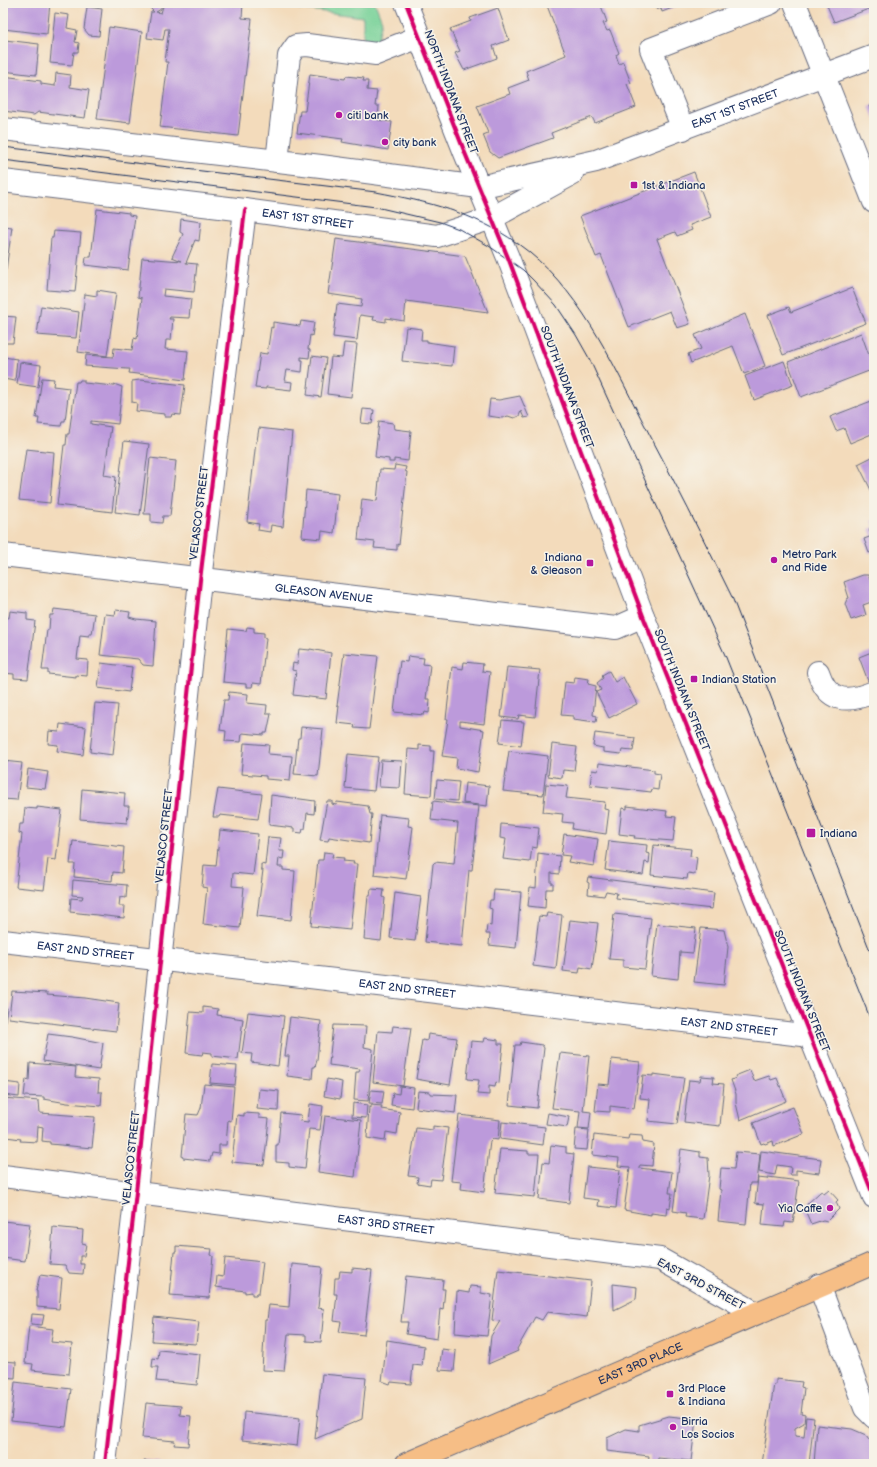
<svg xmlns="http://www.w3.org/2000/svg" width="877" height="1467" font-family="'Balsamiq Sans',sans-serif">
<rect width="100%" height="100%" fill="#f7f3e8"/>
<filter id="ink" filterUnits="userSpaceOnUse"><feTurbulence type="fractalNoise" baseFrequency=".025" numOctaves="2"/><feDisplacementMap in="SourceGraphic" scale="8" xChannelSelector="R" yChannelSelector="G"/><feConvolveMatrix kernelMatrix="1 2 1 2 8 2 1 2 1" color-interpolation-filters="sRGB"/></filter>
<filter id="wash" filterUnits="userSpaceOnUse"><feTurbulence type="fractalNoise" baseFrequency=".012" numOctaves="4" result="noise"/><feDisplacementMap in="SourceGraphic" scale="16" xChannelSelector="R" yChannelSelector="G"/><feGaussianBlur stdDeviation="0.9" result="paint"/><feColorMatrix in="noise" values="0 0 0 0 0 0 0 0 0 0 0 0 0 0 0 0 0 1.4 0 .05"/><feComposite in="paint" operator="in"/></filter>
<g filter="url(#wash)">
<rect width="100%" height="100%" fill="#f3dbbb"/>
<!-- green -->
<path fill="#77d198" stroke="#49807b" d="M279,3H375L382,21L377,42L363,46V17L278,6Z"/>
<g id="blocks">
<!-- building -->
<path fill="#bc9adb" d="M3,3H50L47,34L3,29Z
M151,3H161V9L156,12L161,13L164,3H243L242,18L252,19L238,136L160,127L168,62H165L169,29H165L163,40L147,38L151,12H154L150,8Z
M546,3H600L607,22L603,23L607,31L610,30L619,53L616,55L619,64L623,62L631,83L627,84L636,107L595,123L592,117L551,133L553,138L498,158L490,152L483,135L488,133L477,106L510,94L508,88L529,80L526,71L566,55Z
M654,3H685L662,12L661,8L657,10Z
M826,3H874V7L834,22Z
M87,7L102,9L99,36L89,35L84,29Z
M498,8L509,40L493,46L497,58L464,70L455,53L460,51L450,29L471,21L470,18Z
M55,13L69,15L67,28L77,30L75,42L79,43L78,52H74L72,65L50,63Z
M109,27L142,32L130,123L97,119Z
M3,36H5V40L39,44L36,75L3,71Z
M56,73L71,75L70,87L89,90L85,118L38,112L34,115L3,111V76L41,81V84L55,86Z
M310,74L345,79L346,76L364,78L363,81H368L367,90L377,91L375,106H379L378,120L392,122L388,150L342,142L343,139L297,133L300,111H305Z
M874,103V119L869,106Z
M694,172L711,217L690,225L692,230L677,236L675,232L657,239L690,324L677,328L670,311L629,327L601,255L596,257L580,216Z
M97,209L129,213V215L135,216L128,270L85,265L86,257H91Z
M181,219L201,222L199,241L195,240L186,263L197,264L194,292L164,289L163,296L191,299L189,318L170,317L169,319H173L171,340H166L165,349L188,351L185,380L129,373L130,369H128L85,366L86,355L113,357L114,348L132,350L134,338L137,339L142,298L138,297L142,258L182,261L172,257L183,234L180,232Z
M3,226L12,227L6,270L3,269Z
M54,231L81,233L75,292L47,290L51,238H53Z
M336,239L465,256L488,312L406,301L404,321L386,318V322L373,320L374,317L360,315L357,340L333,337L337,304L361,307L362,299L328,294Z
M852,288L866,323L783,355L768,315L789,307L791,312Z
M97,290L116,293L107,356L78,352L85,294L97,296Z
M41,306L79,312L76,338L37,335Z
M745,314L765,366L744,374L733,346L691,363L688,354L701,349L695,335Z
M3,316L16,317L13,343H3Z
M301,321L314,323L312,336L310,335L308,349L310,350L309,358L301,357V360H303L302,372L287,370L285,381L292,382L291,390L266,387V389L255,388L260,353L267,354L271,327L273,328V322L300,326Z
M406,327L422,329L421,340H427V342L454,346L452,366L402,361Z
M861,333L874,369L801,397L788,362Z
M344,343L357,344L351,397L327,394L331,357L342,358Z
M312,356L326,358L321,397L307,395Z
M3,357L17,359L15,381L3,379Z
M784,361L793,385L754,400L745,376Z
M20,362L41,365L38,387L17,384Z
M42,378L54,379L53,386L69,388L65,421H62L61,426L38,424L39,418H36Z
M80,380H84V383L114,386V384L122,387L118,424L91,421V424L111,427L104,475L116,477L112,512L57,505L64,445H66L67,434H69L76,382H79Z
M140,380L185,385L181,415L172,414L171,417H165V414L136,411L137,403L132,402V381Z
M520,396L529,417L524,418L521,411L519,416L514,418L508,416L502,418L488,416L490,399L499,400Z
M874,400V433L850,443L844,428L836,431L830,417Z
M363,409L374,410L372,424L361,423Z
M379,421L393,423L394,429L411,431L408,461L394,459V462H389V459L375,457Z
M259,428L292,432L283,527L271,525L270,532L258,530L259,524L247,522L256,441H257Z
M124,441L149,444L140,515L115,512Z
M26,449L54,452L50,503L19,500Z
M874,456V491L872,492L858,464Z
M150,458L176,461L170,516H163L162,523L151,522V514H144Z
M395,465L406,467L405,471L407,472L399,545L397,544V550L374,548L375,542L358,540L362,499L377,501L380,469L394,470Z
M306,490L338,494L334,533L322,531L321,539L302,537Z
M874,520V551L869,553L864,539L872,536L869,529L874,527L871,521Z
M863,575H868L872,584L874,583V601L863,605L866,615L851,620L845,604L847,599L849,598L844,582Z
M54,609L95,614L92,634H89V636L80,635L77,659L88,660L87,676L76,675V677L48,674V670H42L47,630H49L50,615H53Z
M116,610L130,612L129,617L136,619L156,621L153,666L143,665L138,659L100,655L105,614L115,615Z
M10,611L27,613V620L35,621L28,679L14,678V674L3,673V617L9,618Z
M247,627L254,628V632L264,633V637L266,638L261,684L253,683L252,687H246V684L223,682L228,629L246,631Z
M299,649L310,650V649L331,653L326,699L293,695L296,671L292,670L293,663L297,664Z
M874,651V679L868,681L859,657Z
M344,653L378,656L369,729L354,728L355,725L337,723L339,706H337Z
M408,656L424,658L423,664L430,665L426,699H430L429,713L425,712L424,715L394,712L400,661L407,662Z
M464,662L483,664L482,671L490,672L484,724L460,721V726L484,730L478,772L456,768L457,758L442,756L447,726L448,719H446L452,667L463,669Z
M101,663L132,667L129,692L98,688Z
M507,667L540,670L535,717L519,715L518,719L501,717Z
M609,671L615,682L623,677L637,704L609,718L596,692L601,690L597,683L603,678L602,675Z
M575,677L589,679L588,684L596,686L593,715L597,716L596,722L573,719V716L561,715L565,682L574,683Z
M229,692L248,694L247,703L267,705L266,714H271L267,733H264V735L242,733L241,742L225,741L226,731L220,730L224,700H228Z
M95,703L118,705L113,755L90,752Z
M502,720L524,722L521,746L499,743Z
M60,724L86,727L83,755L57,751L58,745L48,744L49,731L59,732Z
M301,727L323,729L318,776L294,774L298,738H300Z
M595,733L635,738L633,751L622,750L621,754L603,752V748L593,746Z
M244,743L269,745L268,754L292,756L290,781L266,779V776L241,774Z
M552,744L577,747L574,771L563,770L562,778L548,776Z
M419,745L431,746V751H434L431,796L405,794L408,749L419,750Z
M509,751L548,756L543,795L503,791Z
M348,754L378,757L374,791L345,788Z
M381,760L402,761L400,788L379,787Z
M3,761L22,763L17,800L3,799Z
M599,763L654,770V773L660,774L658,790L652,789L651,792L590,785L592,770L598,771Z
M28,769L48,772L45,789L26,787Z
M437,780L459,782L457,801L435,799Z
M465,783L489,786L487,806L463,803Z
M546,784L568,786L566,798L605,802L604,809L609,810L606,834L572,829L573,823L562,822L563,814L543,812Z
M82,789L125,793L124,806H129L127,823L80,819Z
M218,789L262,794L258,819L220,815L219,817H213Z
M271,795L315,801L314,814L307,813L305,829H303L302,833L294,832V828L269,825Z
M327,801H332V804L336,805L337,802L368,806L370,814H372L369,843L329,837L328,841L320,840Z
M433,801L479,806L472,870H469L462,946L425,942L433,864L435,862L454,864L458,823L431,820Z
M627,806L667,811L666,816L676,817L673,841L634,838L635,836L619,834L622,808L627,809Z
M37,807L62,810L56,860L48,859L44,890L16,887L22,834L19,833L20,824H23L25,808L37,809Z
M380,815L409,818L408,826L413,827L406,879L374,875Z
M501,824L539,828L537,848L532,847L530,862L503,859L506,839L500,838Z
M220,830L258,834L253,875L233,873L232,886L244,887L240,928L203,924L207,888L202,887L204,865L216,866Z
M564,834L598,839L594,866L568,862L570,856L561,855Z
M268,837L281,838L279,851H284L283,859L279,858L278,867H283V870L295,871L291,920L257,916L263,870H261V864L265,865Z
M73,841L124,847L122,873L113,872L112,881L74,877L75,864H70Z
M609,841L647,845L646,853L650,854L649,863L645,862L643,875L605,870Z
M3,843H7L4,867H3Z
M654,845L691,849L690,856L697,857L695,874L688,873L687,879L651,875Z
M324,852L333,853L332,857L344,858L343,861L354,862L353,864H357L350,930L311,926L318,860H323Z
M538,853L560,856L559,874L551,873V883H553V889H546L545,908L528,906L530,887L536,888Z
M588,877L714,893L712,909L616,898L617,893L606,891L604,896L588,894L589,883L587,882Z
M73,880L127,885L126,898L120,897L119,906H125L124,918L70,912L71,898L82,899L83,896L72,895Z
M371,889L384,890L383,897L385,898L381,941L364,939L368,896H370Z
M494,890L521,892L516,948L489,945L490,934H486L487,925L491,926L492,909L489,908L490,900H493Z
M395,893L421,897L415,941L390,938Z
M547,913L562,915L556,969L533,966L539,916L546,917Z
M614,914L651,918L645,969L623,967V960L609,959Z
M570,920L598,923L592,969L580,967L579,973L563,971Z
M657,924L696,928L693,953L680,952L678,979L651,976Z
M701,928L724,930L728,947L724,985L694,982Z
M12,991L48,993L47,995L85,998L119,1003L116,1031L9,1018Z
M203,1007L218,1009L217,1015L243,1019L238,1059L212,1056V1053L203,1052L202,1055L186,1053L190,1012L203,1013Z
M3,1008H7L4,1028H3Z
M248,1012L284,1016L278,1066L251,1062L252,1054L242,1053Z
M290,1017L321,1021L317,1060L315,1067H313L312,1079L287,1076L289,1056H285Z
M333,1025L366,1026L364,1047L373,1049L368,1101L354,1100L356,1072H359L360,1069L329,1065Z
M393,1026L411,1028L403,1086L373,1082L378,1031L392,1032Z
M48,1034L72,1037L103,1043L99,1070L43,1061Z
M428,1034L457,1038L450,1085L416,1079L422,1040L427,1041Z
M485,1038L498,1040V1044H503L499,1083L496,1082L495,1087L489,1086V1095L477,1094L479,1080L467,1079L471,1041L484,1042Z
M521,1042L542,1045L544,1048L537,1108L509,1105L515,1045H520Z
M560,1053L589,1056L583,1111L591,1112L589,1129L578,1128L580,1111L552,1108Z
M612,1059L640,1062L634,1109L610,1106V1112L595,1111L598,1084L609,1085Z
M30,1063L76,1067L75,1077L99,1079L98,1092H102L101,1106L67,1103L44,1099V1097L24,1096L26,1079L29,1080Z
M212,1064L237,1066L235,1085L210,1083Z
M750,1070L754,1081L769,1076L771,1080L777,1078L786,1101L740,1120L736,1103V1094L731,1080L736,1078L735,1076Z
M653,1074L684,1078L677,1124L648,1121L650,1099L640,1098L643,1075L653,1076Z
M701,1076L714,1077L713,1083L724,1084L720,1126L684,1122L689,1080L700,1081Z
M327,1079L342,1082L340,1099L324,1096Z
M3,1082L20,1084L19,1097L3,1095Z
M204,1084L234,1087L231,1121L228,1120L226,1145H219V1154L212,1153L210,1161L183,1158L182,1156L186,1114L198,1115L201,1108Z
M400,1086L414,1088L412,1108L391,1105L393,1093L399,1094Z
M259,1089L279,1091L278,1111L257,1109Z
M371,1090L384,1091L382,1104L369,1103Z
M418,1091L430,1092V1094L457,1095L455,1113L416,1108Z
M3,1098L39,1101L40,1113L95,1117L92,1148L50,1144V1142L42,1141L43,1127L38,1126L37,1142L20,1141L21,1139L6,1137V1132H3Z
M353,1103L367,1105L366,1118L352,1117Z
M310,1104L323,1106L320,1130L309,1129L305,1169L289,1167V1163L276,1162V1145H278L281,1113L301,1115L300,1121L308,1122Z
M371,1105L382,1106L381,1109L400,1112L397,1134L386,1132L385,1141L367,1138L369,1107L371,1108Z
M793,1107L804,1134L774,1146L773,1141L765,1144L764,1143L761,1144L753,1123Z
M244,1113L259,1114V1118L269,1119L264,1165L232,1162L237,1115L244,1116Z
M548,1113L569,1117L567,1127L546,1124Z
M459,1115L500,1120L498,1140L492,1139L490,1141L484,1192L461,1189L462,1182L451,1181Z
M325,1116L361,1120L355,1177L318,1172Z
M502,1122L545,1127L543,1145L500,1139Z
M433,1126L448,1128L441,1180L431,1179L430,1185L417,1183L418,1177L408,1176L416,1128L433,1130Z
M576,1129L589,1130L587,1150L574,1149Z
M594,1135L628,1139L629,1135L642,1136L643,1142L654,1144L652,1166L640,1165L639,1168L672,1172L669,1193H672L670,1208L667,1207L666,1215L651,1213V1215L624,1210L630,1167L618,1166L619,1158L592,1155Z
M551,1145L566,1147V1153L574,1154L569,1203L539,1199L543,1162L549,1163Z
M500,1149L528,1151V1154H539L535,1197L495,1193Z
M681,1149L700,1152V1157L708,1158L709,1175L703,1219L685,1217L686,1213L673,1211Z
M761,1151L821,1159L819,1173L796,1170V1175H790L791,1167L777,1165L775,1175L759,1172Z
M736,1152L760,1154L757,1183H750L746,1224L718,1221L721,1190L719,1189L721,1168L734,1169Z
M587,1167L620,1170L616,1208L598,1206L599,1200L583,1198Z
M768,1177L799,1181L793,1223L785,1222L784,1227L762,1225L764,1204L755,1203L758,1178L767,1179Z
M829,1190L838,1200L836,1202L839,1209L827,1221L823,1220L811,1224L805,1210L809,1209L806,1205L820,1192L822,1191L824,1194Z
M3,1221L30,1224L25,1261L3,1258Z
M53,1227L83,1230L82,1243L86,1244L84,1256H80V1264H84L83,1274L69,1273L65,1265L50,1264Z
M176,1246L212,1249L211,1255L213,1256L209,1298L170,1295L174,1252H176Z
M225,1258L263,1262L259,1293H257L256,1295H252V1292L245,1293V1291L216,1287L217,1276L223,1277Z
M292,1264L322,1267L318,1308L324,1309L321,1342L306,1341V1335L288,1334L284,1371L262,1370L265,1320H267L269,1305L289,1307Z
M352,1268L372,1270L364,1335L339,1332L341,1322L334,1321L337,1294H334L335,1278H339L340,1271L352,1272Z
M498,1270L591,1281L587,1317L547,1312L542,1320L535,1317L517,1349L518,1351L488,1364L491,1336L500,1321L492,1320Z
M40,1275L62,1278L59,1309L37,1307V1291H36Z
M406,1276L443,1280L442,1289H445L443,1310L440,1309L437,1339L406,1334L408,1322H401Z
M613,1284L637,1287L636,1299L614,1310Z
M470,1286L481,1287V1293L492,1295L487,1336L455,1333L457,1291L469,1293Z
M32,1314L44,1315L42,1325L31,1324Z
M154,1317L199,1322L196,1344L152,1341Z
M29,1326L53,1329L51,1342L72,1344L69,1374L32,1370L33,1364L25,1363Z
M387,1340L424,1346L422,1366L413,1365L411,1384L391,1382L390,1384L382,1381Z
M442,1349L456,1351L454,1371L439,1370Z
M159,1350L200,1354L197,1385L156,1381L158,1367H152L153,1358L158,1359Z
M3,1361L16,1362L15,1378L3,1377Z
M322,1374L366,1378L362,1419L315,1439Z
M776,1379L802,1382L801,1387L804,1388L801,1414L805,1415L804,1423L795,1428V1436L804,1437L806,1417L814,1418L809,1464H762L774,1384L776,1385Z
M15,1382L71,1389L66,1427L11,1421Z
M146,1403L181,1406L180,1415L191,1416L188,1446L174,1445L175,1441L142,1438Z
M244,1412L300,1418L297,1446L242,1440Z
M669,1416L696,1419L691,1461L658,1458L657,1464H648L649,1456L607,1451V1438L626,1429L639,1431V1425Z
M817,1425L852,1429L866,1435L874,1445L873,1464H814Z
M144,1461L165,1463V1464H144Z"/>
</g>
</g>
<g filter="url(#ink)">
<use href="#blocks" fill-opacity="0" stroke="#676b7f" stroke-width="1"/>
<g fill="none" stroke-linecap="round" stroke-linejoin="round">
<defs>
<g id="minor">
<path d="M406,3L465,153L509,260L643,616L874,1197"/>
<path d="M795,3L874,202"/>
<path id="s1" d="M3,129L321,166L479,187L596,161L874,56"/>
<path d="M683,129L651,49L771,3"/>
<path d="M277,161L289,56L296,46L307,45L376,54L419,37"/>
<path id="s2" d="M3,181L245,210L437,236L492,218L572,174"/>
<path id="s3" d="M3,555L616,628L643,616"/>
<path d="M818,672C828,703 847,703 874,692"/>
<path id="s4" d="M3,941L811,1036"/>
<path id="s5" d="M3,1176L660,1259L756,1313"/>
<path d="M819,1285L865,1408L874,1417"/>
<path d="M105,1464L136,1192L200,580L245,210"/>
</g>
<g id="major">
<path id="s6" d="M406,1464L874,1263"/>
</g>
</defs>
<!-- minor casing -->
<use href="#minor" stroke="#676b7f" stroke-width="24"/>
<!-- major casing -->
<use href="#major" stroke="#676b7f" stroke-width="24"/>
<!-- minor -->
<use href="#minor" stroke="#fff" stroke-width="22"/>
<!-- major -->
<use href="#major" stroke="#f6be86" stroke-width="22"/>
<!-- tram -->
<path stroke="#1b2f5e" stroke-width="1" d="M3,147L376,192C428,202 473,212 517,243C578,286 610,358 643,422C674,480 703,538 732,597L874,961
M3,160L376,207L440,222L459,229L489,246L523,270L534,281L556,305L576,335L589,358L725,655L874,1028"/>
<defs>
<path id="cycleway" d="M406,3L465,153L509,260L643,616L874,1197
M105,1464L136,1192L200,580L245,210"/>
</defs>
<!-- cycleway casing -->
<use href="#cycleway" stroke="#f7f3e8" stroke-width="6"/>
<!-- cycleway -->
<use href="#cycleway" stroke="#d6006c" stroke-width="4"/>
</g>
</g>
<!-- markers -->
<g fill="#b5179e" stroke="#f7f3e8" stroke-width="1.5">
<circle cx="339" cy="115" r="4"/>
<circle cx="385" cy="142" r="4"/>
<rect x="630" y="181" width="8" height="8" rx="2"/>
<circle cx="774" cy="560" r="4"/>
<rect x="586" y="559" width="8" height="8" rx="2"/>
<rect x="690" y="675" width="8" height="8" rx="2"/>
<rect x="806" y="828" width="10" height="10" rx="2"/>
<circle cx="830" cy="1208" r="4"/>
<rect x="666" y="1390" width="8" height="8" rx="2"/>
<circle cx="673" cy="1427" r="4"/>
</g>
<g text-anchor="middle" dominant-baseline="central" stroke-width="3" stroke-linejoin="round" paint-order="stroke">
<!-- street labels -->
<g font-size="11" fill="#1b2f5e" stroke="#f7f3e8">
<text transform="translate(451 92) rotate(69)">NORTH INDIANA STREET</text>
<text stroke="none"><textPath href="#s1" startOffset="748">EAST 1ST STREET</textPath></text>
<text stroke="none"><textPath href="#s2" startOffset="307">EAST 1ST STREET</textPath></text>
<text transform="translate(567 387) rotate(69)">SOUTH INDIANA STREET</text>
<text transform="translate(199 513) rotate(-83)">VELASCO STREET</text>
<text stroke="none"><textPath href="#s3" startOffset="323">GLEASON AVENUE</textPath></text>
<text transform="translate(682 690) rotate(68)">SOUTH INDIANA STREET</text>
<text transform="translate(164 836) rotate(-84)">VELASCO STREET</text>
<text stroke="none"><textPath href="#s4" startOffset="83">EAST 2ND STREET</textPath></text>
<text stroke="none"><textPath href="#s4" startOffset="407">EAST 2ND STREET</textPath></text>
<text transform="translate(802 991) rotate(68)">SOUTH INDIANA STREET</text>
<text stroke="none"><textPath href="#s4" startOffset="731">EAST 2ND STREET</textPath></text>
<text transform="translate(131 1158) rotate(-84)">VELASCO STREET</text>
<text stroke="none"><textPath href="#s5" startOffset="386">EAST 3RD STREET</textPath></text>
<text transform="translate(701 1284) rotate(28)">EAST 3RD STREET</text>
<text stroke="none"><textPath href="#s6" startOffset="255">EAST 3RD PLACE</textPath></text>
</g>
<!-- poi labels -->
<g font-size="11" fill="#1b2f5e" stroke="#f7f3e8" text-anchor="start">
<text x="347" y="115">citi bank</text>
<text x="393" y="142">city bank</text>
<text x="642" y="185">1st &amp; Indiana</text>
<text x="782" y="554">Metro Park<tspan x="782" dy="13">and Ride</tspan></text>
<text x="582" y="557" text-anchor="end">Indiana<tspan x="582" dy="13">&amp; Gleason</tspan></text>
<text x="702" y="679">Indiana Station</text>
<text x="820" y="833">Indiana</text>
<text x="822" y="1208" text-anchor="end">Yia Caffe</text>
<text x="678" y="1388">3rd Place<tspan x="678" dy="13">&amp; Indiana</tspan></text>
<text x="681" y="1421">Birria<tspan x="681" dy="13">Los Socios</tspan></text>
</g>
</g>
<!-- margin -->
<rect width="877" height="1467" fill="none" stroke="#f7f3e8" stroke-width="16"/>
</svg>
